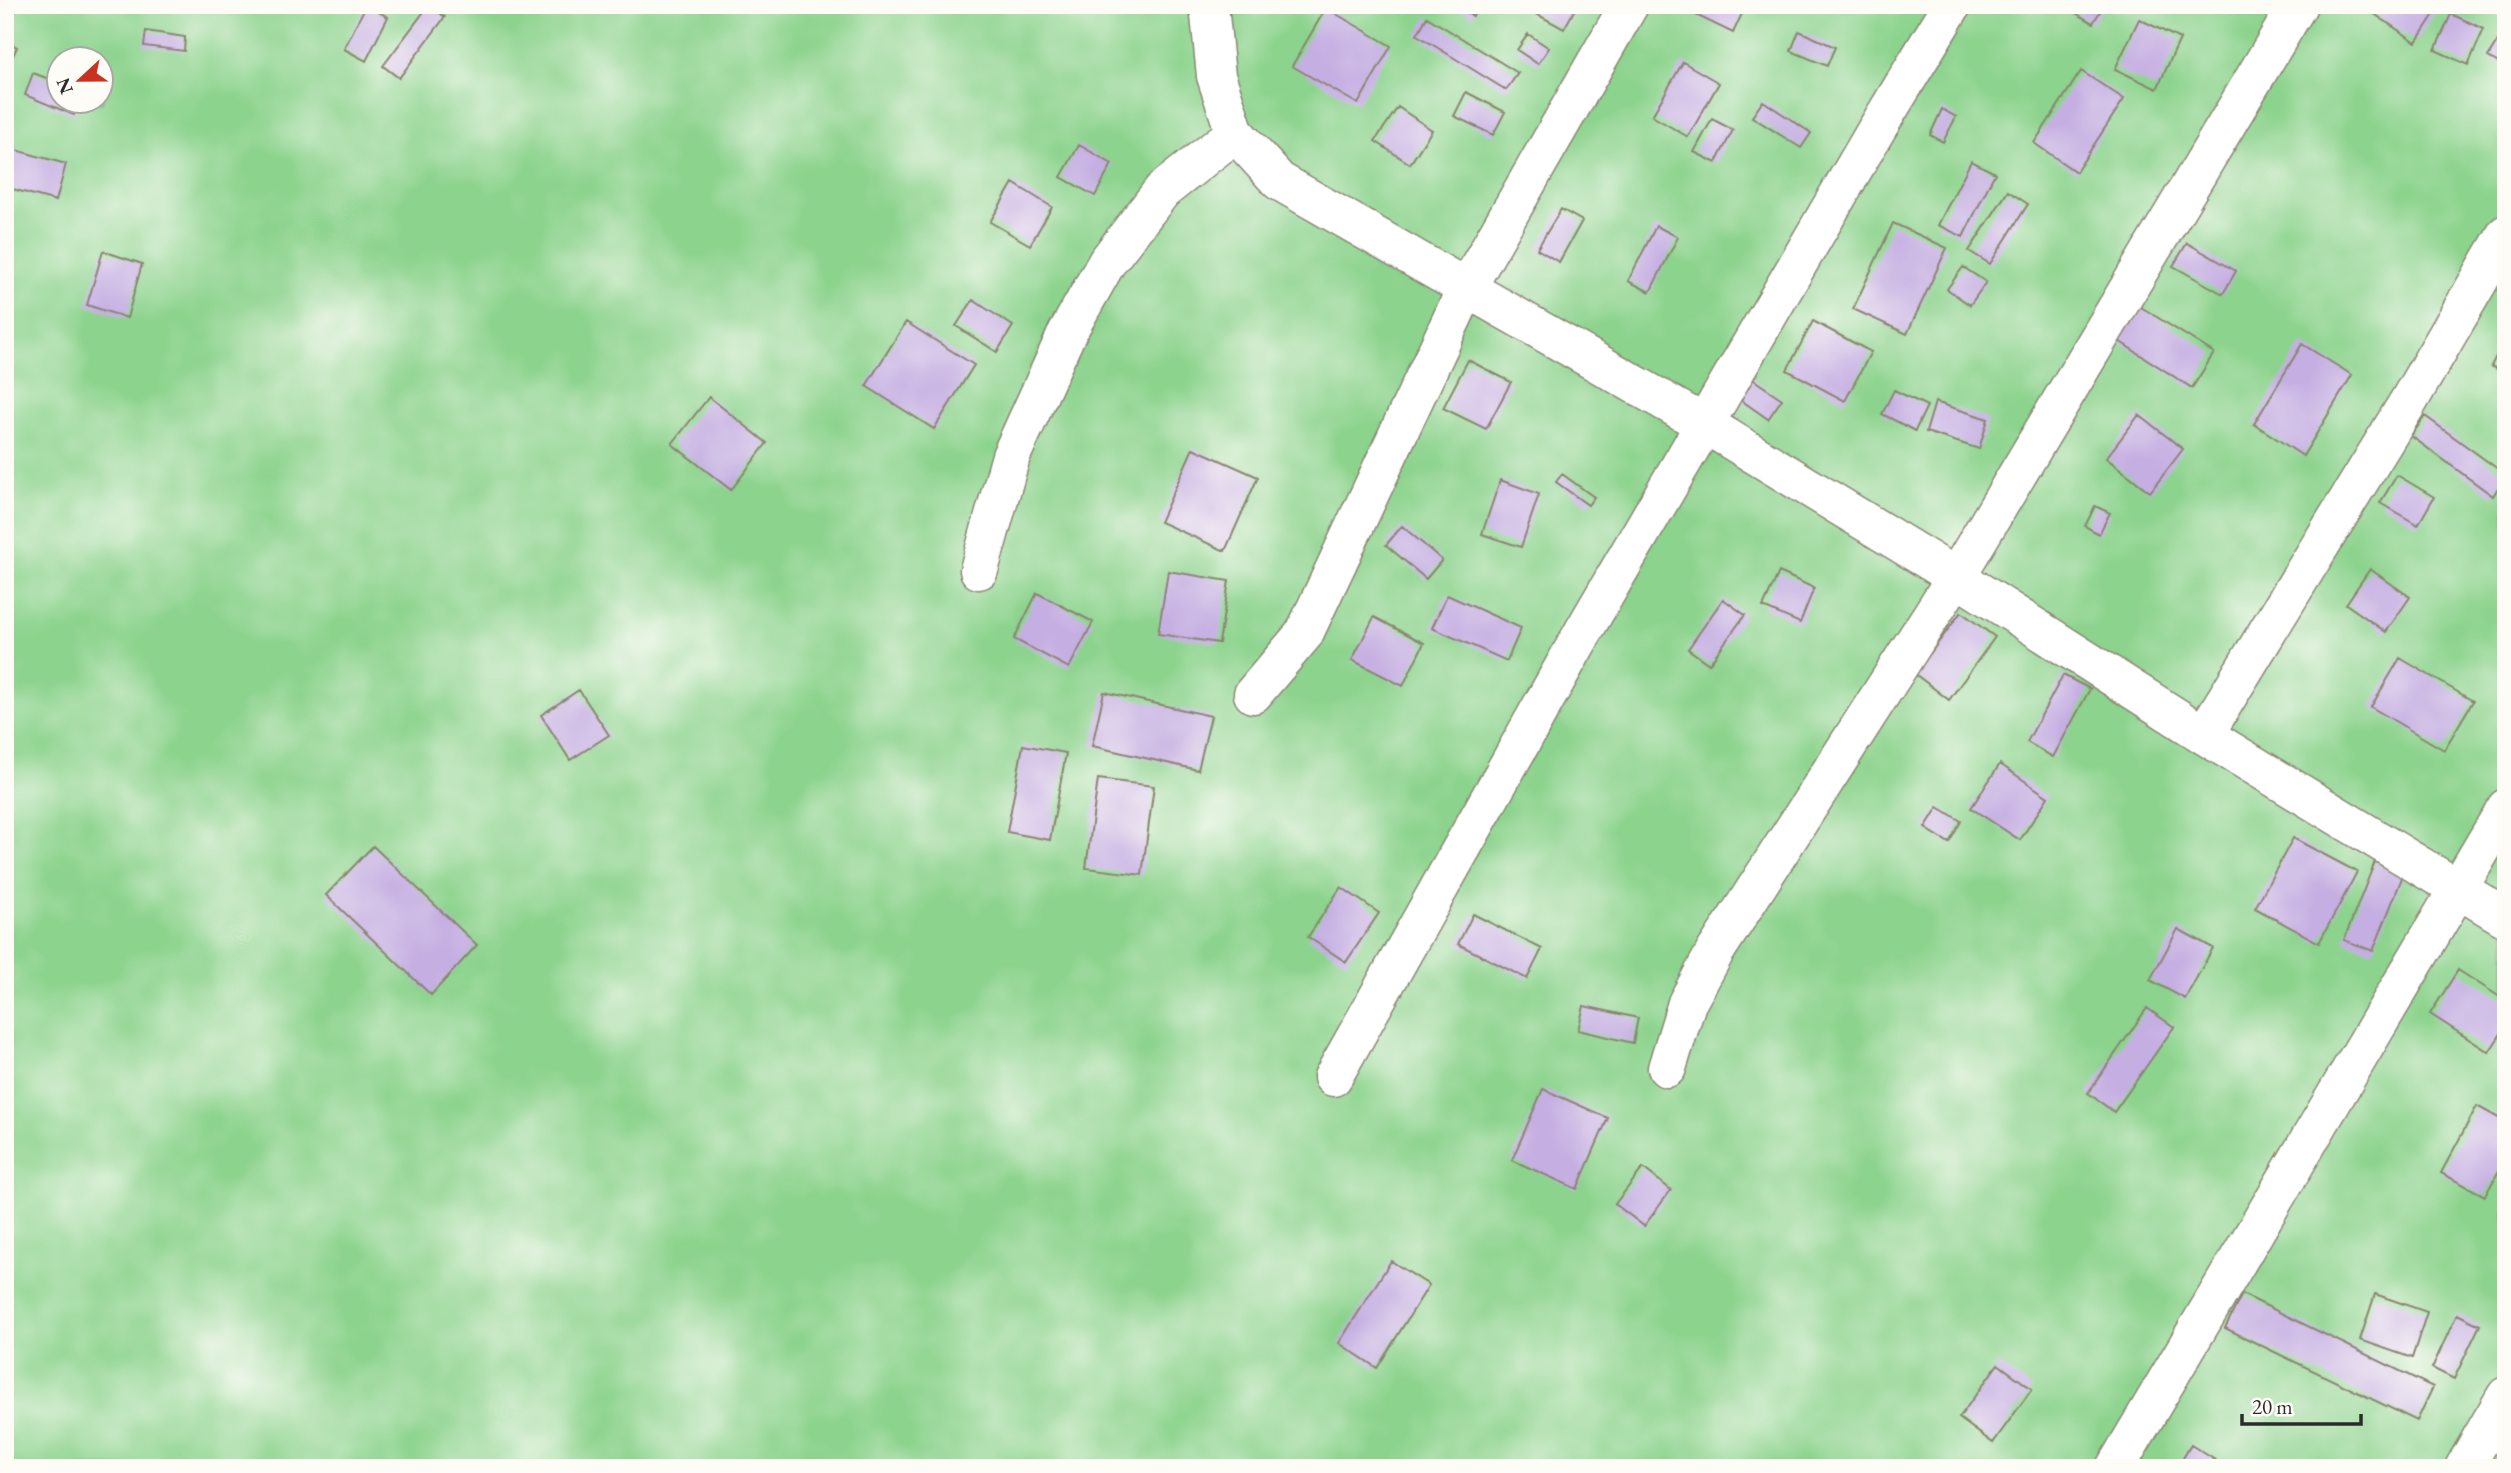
<svg xmlns="http://www.w3.org/2000/svg" width="2511" height="1473" font-family="'EB Garamond',serif">
<rect width="100%" height="100%" fill="#fdfcf7"/>
<filter id="ink" filterUnits="userSpaceOnUse"><feTurbulence type="fractalNoise" baseFrequency=".0143" numOctaves="2"/><feDisplacementMap in="SourceGraphic" scale="14" xChannelSelector="R" yChannelSelector="G"/><feConvolveMatrix kernelMatrix="1 2 1 2 8 2 1 2 1" color-interpolation-filters="sRGB"/></filter>
<filter id="wash" filterUnits="userSpaceOnUse"><feTurbulence type="fractalNoise" baseFrequency=".00686" numOctaves="4" result="noise"/><feDisplacementMap in="SourceGraphic" scale="28" xChannelSelector="R" yChannelSelector="G"/><feGaussianBlur stdDeviation="1.57" result="paint"/><feColorMatrix in="noise" values="0 0 0 0 0 0 0 0 0 0 0 0 0 0 0 0 0 1.4 0 .05"/><feComposite in="paint" operator="in"/></filter>
<g filter="url(#wash)">
<rect width="100%" height="100%" fill="#eadfbb"/>
<!-- green -->
<path fill="#8cd38d" stroke="#5c7f5c" stroke-width="2" fill-rule="evenodd" d="M5,5H2506V1468H5ZM60,60H102V102H60Z"/>
<g id="blocks">
<!-- building -->
<path fill="#c5aee2" d="M366,5L388,17L366,61L344,49Z
M429,5L445,17L399,78L383,66Z
M1452,5H1478L1473,16Z
M1520,5H1573L1576,7L1564,29Z
M1675,5H1746L1733,33Z
M2076,5H2104L2093,23L2072,11Z
M2361,5H2440L2416,42Z
M1326,8L1391,46L1358,104L1292,66Z
M2451,14L2484,29L2468,65L2435,50Z
M1427,17L1518,73L1506,90L1417,35Z
M2139,19L2180,39L2157,89L2115,69Z
M146,31L185,37L184,51L144,46Z
M1799,31L1835,47L1827,66L1791,51Z
M1528,34L1549,48L1538,64L1517,50Z
M2500,37L2506,40V67L2488,57Z
M5,41L17,47L12,58L5,55Z
M1683,62L1719,83L1688,137L1652,116Z
M2081,71L2124,99L2076,172L2034,143Z
M33,73L60,83V102H80L74,115L25,95Z
M1466,92L1505,112L1493,135L1454,116Z
M1763,101L1811,133L1801,148L1752,117Z
M1398,107L1432,130L1410,164L1375,141Z
M1942,109L1956,117L1943,142L1930,135Z
M1712,119L1733,130L1716,163L1694,152Z
M1079,145L1112,164L1095,196L1061,177Z
M5,147L66,164L56,201L5,187Z
M1971,161L1995,173L1963,237L1938,225Z
M1013,183L1052,207L1030,245L990,222Z
M2008,191L2028,204L1990,264L1969,251Z
M1561,209L1582,221L1559,262L1537,249Z
M1893,223L1947,248L1907,334L1853,309Z
M1656,226L1678,237L1650,292L1628,281Z
M2187,243L2236,271L2223,294L2173,266Z
M103,251L142,264L127,318L87,305Z
M1963,267L1986,282L1970,305L1947,289Z
M973,300L1013,326L997,352L956,326Z
M2133,302L2214,353L2192,388L2111,336Z
M1813,321L1871,352L1845,401L1787,370Z
M906,322L974,365L934,429L866,386Z
M2506,337V374L2491,366Z
M2302,344L2352,375L2303,456L2254,424Z
M1468,360L1511,382L1486,429L1443,408Z
M1751,378L1782,399L1768,419L1738,398Z
M1894,390L1927,406L1915,431L1882,414Z
M709,397L767,443L731,490L672,444Z
M1935,402L1988,419L1979,449L1926,432Z
M2139,415L2183,449L2150,492L2106,458Z
M2425,416L2506,475L2493,496L2411,436Z
M1193,448L1258,477L1225,551L1160,522Z
M1562,474L1594,497L1588,505L1556,482Z
M2397,475L2434,497L2418,525L2380,503Z
M1500,480L1539,494L1521,547L1482,534Z
M2095,506L2110,513L2099,534L2085,526Z
M1402,526L1442,560L1426,579L1386,545Z
M2370,569L2410,597L2386,632L2346,604Z
M1168,571L1229,581L1219,643L1158,634Z
M1779,572L1814,588L1800,623L1763,607Z
M1037,593L1093,622L1069,668L1014,639Z
M1447,595L1521,628L1507,661L1432,628Z
M1723,599L1745,615L1709,664L1688,649Z
M1961,612L1995,637L1949,700L1915,674Z
M1374,617L1424,643L1403,686L1352,660Z
M2400,658L2473,701L2444,750L2371,707Z
M2063,675L2090,689L2053,757L2027,742Z
M579,690L609,735L570,760L541,715Z
M1104,692L1211,716L1198,770L1092,746Z
M1023,745L1066,753L1050,840L1007,832Z
M2000,764L2048,797L2020,840L1971,808Z
M1098,779L1154,786L1142,875L1086,868Z
M1938,807L1961,821L1949,843L1925,828Z
M2293,838L2357,872L2319,943L2255,908Z
M373,846L477,945L431,995L326,895Z
M2376,859L2405,870L2373,951L2344,940Z
M1341,887L1379,913L1346,962L1308,937Z
M1473,914L1542,949L1527,979L1458,944Z
M2178,929L2213,948L2185,999L2150,980Z
M2458,970L2506,1001V1026L2489,1052L2430,1014Z
M1584,1006L1638,1018L1633,1043L1578,1030Z
M2147,1008L2174,1027L2114,1112L2088,1093Z
M1543,1089L1608,1118L1577,1189L1512,1160Z
M2477,1106L2506,1122V1158L2485,1196L2441,1173Z
M1643,1168L1671,1190L1644,1226L1615,1204Z
M1391,1261L1429,1285L1377,1368L1339,1343Z
M2242,1294L2433,1387L2417,1421L2225,1328Z
M2375,1294L2427,1312L2412,1358L2360,1340Z
M2457,1314L2480,1325L2454,1379L2432,1368Z
M1998,1364L2032,1389L1993,1443L1959,1418Z
M2191,1445L2228,1468H2177Z"/>
</g>
</g>
<g filter="url(#ink)">
<use href="#blocks" fill-opacity="0" stroke="#8a8573" stroke-width="2"/>
<g fill="none" stroke-linecap="round" stroke-linejoin="round">
<defs>
<path id="minor" d="M1209,5L1216,76L1235,133L1279,181L1713,429L1956,577L2204,735L2506,918
M979,570L1011,456L1067,333L1107,262L1162,191L1235,133
M1253,694L1304,634L1466,289L1629,5
M2204,735L2407,404L2506,234
M1667,1068L1687,1003L1715,952L1956,577L2298,5
M1333,1077L1586,627L1875,132L1952,5
M2115,1468L2506,808
M2464,1468L2506,1396"/>
</defs>
<!-- minor casing -->
<use href="#minor" stroke="#8a8573" stroke-width="41"/>
<!-- minor -->
<use href="#minor" stroke="#fff" stroke-width="38"/>
</g>
</g>
<!-- margin -->
<rect width="2511" height="1473" fill="none" stroke="#fdfcf7" stroke-width="28"/>
<!-- north arrow -->
<g transform="translate(80 80) rotate(248)"><circle r="33" fill="#fdfcf7" stroke="#a9a8a5" stroke-width="2"/>
<path d="M0-5L12 26L0 18L-12 26Z" fill="#c8321e"/>
<text y="-10" font-size="19" font-weight="bold" text-anchor="middle" fill="#2b2b2b">N</text>
</g>
<!-- scale -->
<path d="M2242 1414v10h119v-10" fill="none" stroke="#2b2b2b" stroke-width="3.5"/>
<text x="2252" y="1414" font-size="21" fill="#2b2b2b" stroke="#fdfcf7" stroke-width="5" paint-order="stroke">20 m</text>
</svg>
